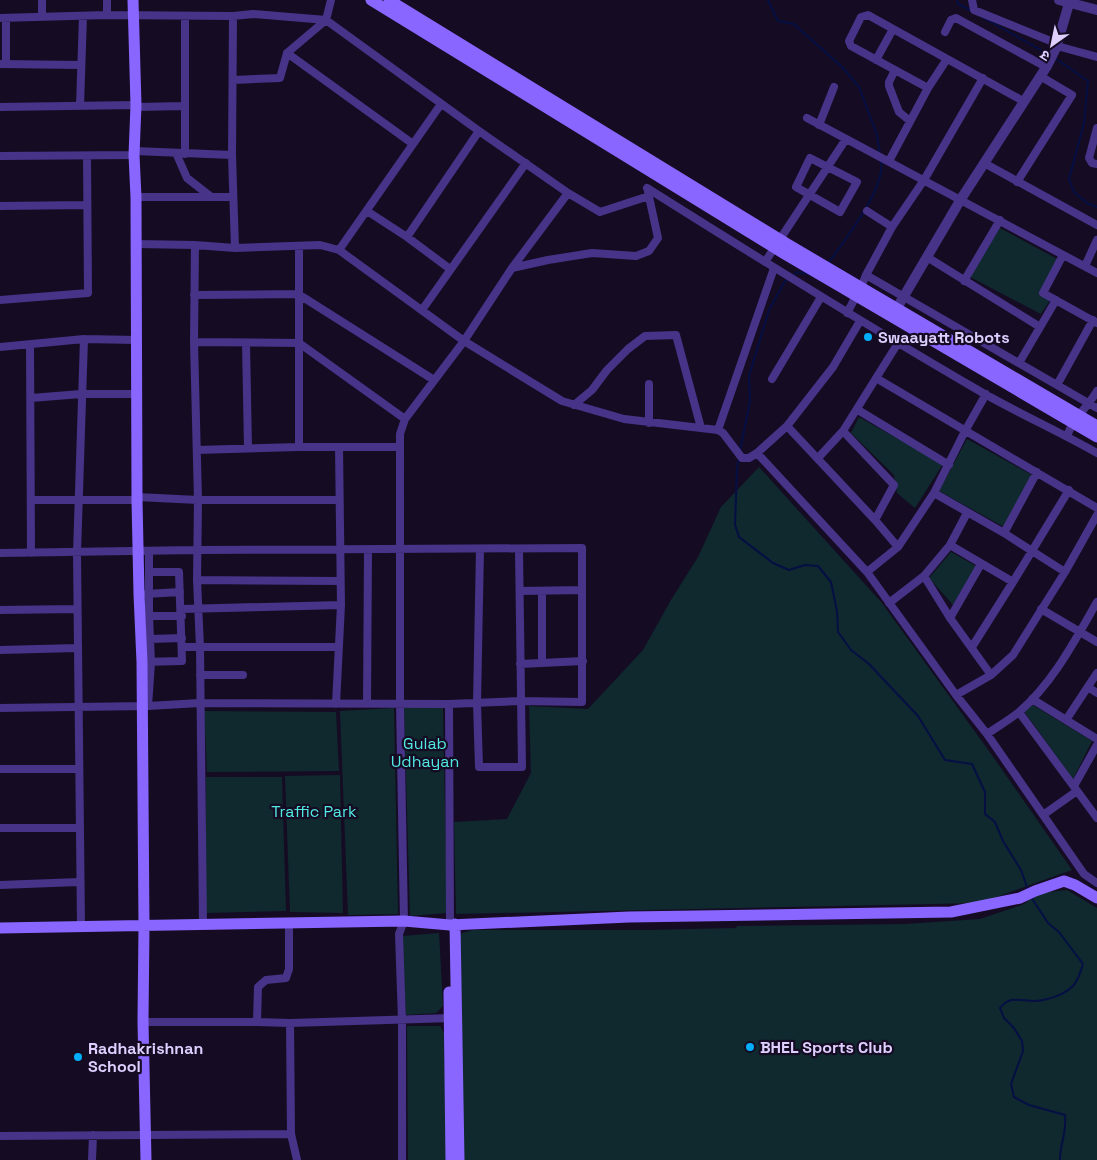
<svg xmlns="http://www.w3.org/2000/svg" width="1097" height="1160" font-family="'Space Grotesk','Noto Sans Devanagari',sans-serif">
<rect width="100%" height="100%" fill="#150c24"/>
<!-- green -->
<path fill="#0f292f" d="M1000,228L1061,261L1046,291L1049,302L1041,314L970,277Z
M859,417L943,464L915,508L897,493L894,475L851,433Z
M967,439L1032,475L1004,527L939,491Z
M759,467L882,603L994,758L1072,870L980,903L456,914L454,822L507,819L531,773L529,706L588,709L643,650L671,600L698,557L721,507Z
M951,552L976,566L953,605L954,606L929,578Z
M1033,705L1092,741L1073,779L1024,711Z
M404,707H443L447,913L410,916Z
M394,708L398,914L348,915L340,711Z
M204,711L336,712L339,771L207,772Z
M340,775L343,913L290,912L285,776Z
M206,777H282L286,911L206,913Z
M1067,890L1097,908V1160H464L459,934L473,930H649L736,928L737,926L906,924L980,919L1022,905L1041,893Z
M439,933L443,1006L436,1013L406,1015L402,936Z
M407,1026H440L444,1033L447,1160H408Z"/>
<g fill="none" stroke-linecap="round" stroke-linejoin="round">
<!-- stream -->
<path stroke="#050f44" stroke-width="2" d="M768,0L778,21L794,24L843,68L859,87L877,135L880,154
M957,0L958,4L972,11
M982,17L1048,54
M1055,58L1088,81L1084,123L1069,179L1074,192L1087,203L1097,207
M828,264C844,240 886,189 881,161
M792,276L797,272L809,274
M740,451L750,401L749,376L769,310L785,281L788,279
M739,458L737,468L735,525L739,537L773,563L789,570L805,565L818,566L831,582L837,611L838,632L851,650L869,664L918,716L945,760L972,764L985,792V814L995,822L1003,841L1021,870L1028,890
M1031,897L1048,923L1059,932L1083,964C1081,971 1078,980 1073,986C1064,995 1046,1001 1033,1001C1019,1000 1009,996 1000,1008L1004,1018L1014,1028L1022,1041L1023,1051L1011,1084L1014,1097L1029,1105L1065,1115C1067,1133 1060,1143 1060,1160"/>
<!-- minor -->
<path stroke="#473387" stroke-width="8" d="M42,0V17
M107,0V15
M972,0L974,10L1058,44
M185,16V154
M233,16L232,155L235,248
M0,18L107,15L233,16L253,14L326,20L479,131L568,193L600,212L649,196
M6,18V64
M945,32L951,20L956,18L1046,67
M1057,46L1097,57
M287,53L326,20L331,0
M876,60L893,29
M0,64L81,65
M895,70L889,82V86L899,112L910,121
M233,80L280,78L287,53L413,144
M928,88L851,46L849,41L861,17L868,15L1023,101
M80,106L83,16
M0,107L136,105
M136,107L185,106
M807,118L1097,273
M819,125L834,87
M1097,128L1089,158L1092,163L1097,164
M135,151L232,155
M176,153L187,178L210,196
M0,156L134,155
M810,158L857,182L840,212L796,187Z
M889,161L928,88L947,59
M984,163L1097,225
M1017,182L1072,95L1040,76
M647,188C758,258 869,327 983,393C1020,414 1060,432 1097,453
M136,197H232
M0,206L87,205
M367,211L407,237L450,269
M867,211L892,227
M407,237L479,131
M136,244L195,245
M299,247V447
M339,250L441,104
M1063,255L1043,293L1097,323
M927,257L1040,327
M765,262L846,139
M1085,266L1097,240
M512,268L548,260L592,253L636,256L649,251L658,238L648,192
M866,275L1097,408
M964,281L1000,220
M194,295L298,294L434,380
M0,300L88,293L87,156
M422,310L526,163
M847,313L861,287L866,275L892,227L924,180L983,78
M194,342L299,343L405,419
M246,343L248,448
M30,345L31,553
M0,347L84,339L136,340
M1019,363L1056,300
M876,378L1097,508
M772,379L821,297
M649,384V423
M1057,385L1093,320
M31,398L81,394H136
M574,405L592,390L607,370L628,349L645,336L676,335L701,428
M858,410L949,465
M787,426L875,520L898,547
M718,430L774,268
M843,431L894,485L875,520
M1067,436C1073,418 1088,407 1097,391
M197,450L299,447H399
M757,453L867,572L956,695L987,734L1084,874L1097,883
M818,458L843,431L898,343
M934,493L1004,533L1065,572
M137,497L198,500H339
M31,500H137
M1004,533L1037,472
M950,545L1013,582
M480,549L477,703L479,767H522L519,550
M0,553L196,550L582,548V702L520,701L449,704L200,703L148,706L0,708
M867,572L898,547L934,493L965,431L986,394
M924,576L950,618L991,675
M197,580L340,581
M520,591L582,590
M146,594L180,592
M889,603L924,576L950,545L967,513
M181,609L341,605
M1041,609L1097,642
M0,610L77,609
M149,616H182
M950,618L981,564
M150,639L182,638
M182,647H339
M972,647L1013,582L1069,490
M0,650L77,648
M142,662L182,661L179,572H150
M542,663V591
M520,664L583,661
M200,675H243
M1088,687L1097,693
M956,695L991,675L1013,655L1065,572L1097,515
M1032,699L1097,739
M367,703L368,550
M336,704L341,605L339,447
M449,704L450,925
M148,706L151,663L149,616V551
M1019,712L1097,818
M1066,720L1097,673
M987,734C997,727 1009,720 1019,712C1053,683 1075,640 1097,602
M0,769H78
M1074,786L1097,745
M1043,815L1077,791
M0,828H78
M0,885L79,882
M203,924L200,647L197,580L198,500L194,342L195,245L235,248L320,245L339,250L464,341L562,401L624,419L718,430L723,433L742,458H749L757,453L787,426L833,367L860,321
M81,926L77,553L84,339
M143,1022H257L290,1023L452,1018
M257,1022L258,987L266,980L286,978L289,969V923
M290,1023L291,1134L297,1160
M0,1136L291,1134
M92,1160L93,1135
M402,1160V1020L399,934L404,921L400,704V434L405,419L464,341L512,268L568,193"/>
<!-- tertiary -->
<path stroke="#473387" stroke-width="10" d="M1059,0L1097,10
M897,308L961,199L1047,66L1056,48L1070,0"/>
<!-- secondary -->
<path stroke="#8966ff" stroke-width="11" d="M133,0L136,105L134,155L136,197L137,500L139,594L142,662L144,926L143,1022L146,1160
M371,0L783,253L1097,437
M389,0L789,245L1097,426
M455,924L459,1160
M0,928L404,921L450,925L629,917L951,912L1020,898L1035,891L1064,881L1075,885L1097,898
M449,992L451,1160"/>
</g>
<!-- markers -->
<g fill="#00aefa" stroke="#150c24" stroke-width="2">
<circle cx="868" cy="337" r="5"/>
<circle cx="750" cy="1047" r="5"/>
<circle cx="78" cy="1057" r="5"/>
</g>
<g text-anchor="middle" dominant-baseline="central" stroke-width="4.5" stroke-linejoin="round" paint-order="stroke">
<!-- poi labels -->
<g font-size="16" font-weight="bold" fill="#decfff" stroke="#150c24" text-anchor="start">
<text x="878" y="337">Swaayatt Robots</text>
<text x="760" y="1047">BHEL Sports Club</text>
<text x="88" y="1048">Radhakrishnan<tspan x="88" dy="18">School</tspan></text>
</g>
<!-- park labels -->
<g font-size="16" fill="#51eae3" stroke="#150c24">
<text x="425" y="743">Gulab<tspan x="425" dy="18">Udhayan</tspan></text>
<text x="314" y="811">Traffic Park</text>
</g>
</g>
<!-- north arrow -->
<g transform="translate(1052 45) rotate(213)" stroke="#150c24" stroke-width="4" paint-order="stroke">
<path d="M0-4L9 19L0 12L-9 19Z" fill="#decfff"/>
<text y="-8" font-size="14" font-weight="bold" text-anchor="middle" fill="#decfff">उ</text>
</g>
</svg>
